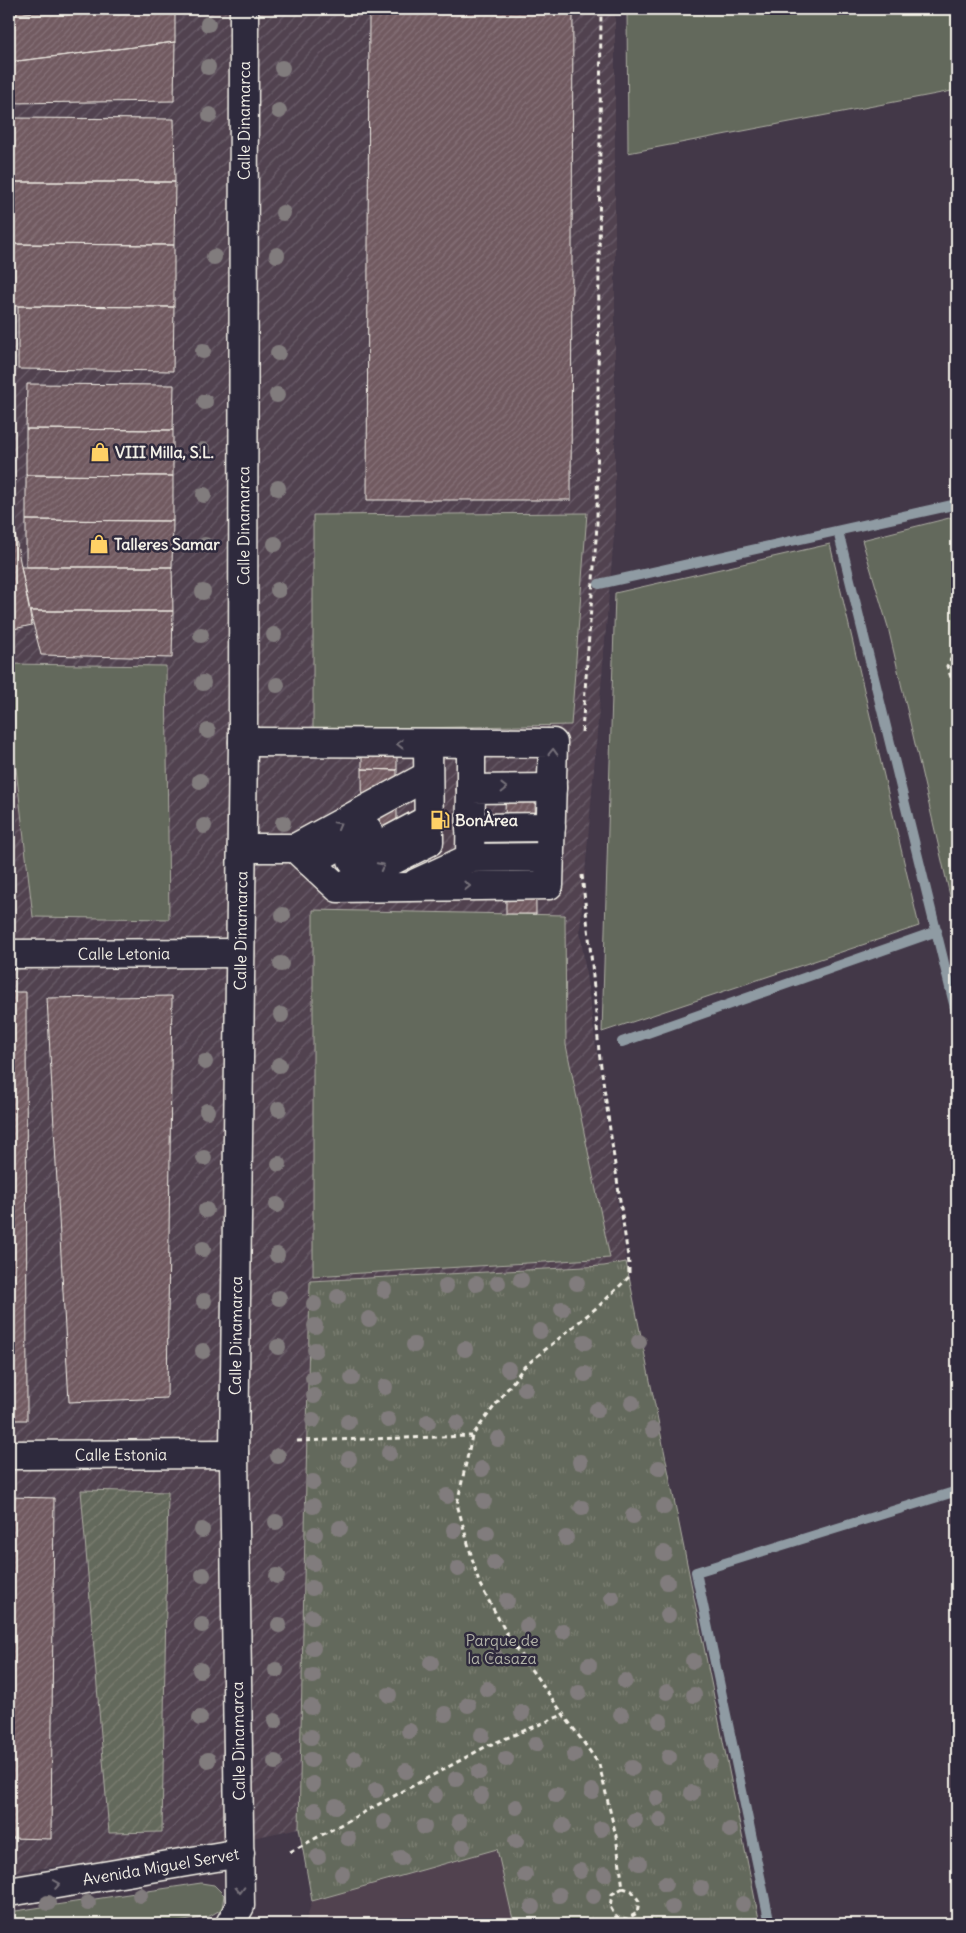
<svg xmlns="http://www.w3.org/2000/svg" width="966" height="1933" font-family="Delius,sans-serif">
<defs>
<pattern id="industrial-furrows" width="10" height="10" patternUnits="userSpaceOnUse" patternTransform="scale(1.25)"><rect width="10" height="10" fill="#514250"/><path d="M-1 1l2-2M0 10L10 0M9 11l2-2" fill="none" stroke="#6b5e69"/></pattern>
<pattern id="park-tufts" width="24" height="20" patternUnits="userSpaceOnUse" patternTransform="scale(1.25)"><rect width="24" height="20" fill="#64695b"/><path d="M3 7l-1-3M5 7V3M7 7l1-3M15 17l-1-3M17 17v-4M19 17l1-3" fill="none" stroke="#7b7f73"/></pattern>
<pattern id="garden-furrows" width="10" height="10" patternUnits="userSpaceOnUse" patternTransform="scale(1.25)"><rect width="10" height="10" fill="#64695b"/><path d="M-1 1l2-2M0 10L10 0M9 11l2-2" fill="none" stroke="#7b7f73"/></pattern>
<pattern id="building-hatch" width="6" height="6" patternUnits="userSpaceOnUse" patternTransform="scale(1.25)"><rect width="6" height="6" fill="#715a61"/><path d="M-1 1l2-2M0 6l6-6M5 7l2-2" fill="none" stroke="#867278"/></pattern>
</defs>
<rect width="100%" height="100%" fill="#433848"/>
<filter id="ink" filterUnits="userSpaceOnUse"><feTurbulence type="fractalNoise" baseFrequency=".02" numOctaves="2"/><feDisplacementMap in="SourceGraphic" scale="10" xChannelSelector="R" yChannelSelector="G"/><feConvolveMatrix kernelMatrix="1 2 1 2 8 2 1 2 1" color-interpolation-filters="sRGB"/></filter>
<g filter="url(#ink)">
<!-- built -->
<path fill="#514250" d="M497,1848L514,1924H305L312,1901Z"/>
<!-- industrial -->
<path fill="url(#industrial-furrows)" d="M9,9H615V524L580,931L626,1262L604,1266L310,1281L299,1828L193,1851L9,1872Z"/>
<!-- grass -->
<path fill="#64695b" stroke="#acada2" d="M627,9H957V90L628,153Z
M587,513L571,725L313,730V515Z
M957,516V926L888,627L862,540Z
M830,544L919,926L602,1032L615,593Z
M9,664L166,666L169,919L33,917L9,708Z
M313,910L565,915L566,1045L610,1258L313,1276Z
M201,1883L214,1885L224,1895L222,1909L208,1917L166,1924H9V1912Z"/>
<!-- park -->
<path fill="url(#park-tufts)" stroke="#acada2" d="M626,1262L760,1924H514L497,1849L312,1901L299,1828L310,1281L604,1266Z"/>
<!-- garden -->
<path fill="url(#garden-furrows)" stroke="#acada2" d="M81,1490L168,1492L162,1832L109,1833Z"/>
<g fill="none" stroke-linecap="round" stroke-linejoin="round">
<!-- stream -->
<path stroke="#8f9ba3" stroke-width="10" d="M838,531L957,1016
M599,584L957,504
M622,1042L937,931
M770,1924L696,1572L957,1491"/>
</g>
<!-- building -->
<path fill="url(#building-hatch)" stroke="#f4f1e8" d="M9,9H65L9,15Z
M65,9H175V42L9,62V15Z
M369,9H573L571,500H367Z
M175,42L174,101L9,103V62Z
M9,118L174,119L175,182H9Z
M9,182H175L174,245L9,244Z
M9,244L174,245V307L9,306Z
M18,306L174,307L173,371L18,369Z
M27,384L174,385L173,430L26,429Z
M26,429L173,430V476L26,475Z
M26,475L173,476V521L26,520Z
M9,502L32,625L9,630Z
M26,520L173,521L172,567H26Z
M21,567H172L173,611H30Z
M30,611H173L172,658L41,655Z
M362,754H397V770L362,769Z
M362,769L397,770V873H363Z
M505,779L535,780L536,914H506Z
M9,992H26L27,1420H9Z
M172,996L167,1398L69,1402L47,998Z
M9,1497L54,1498L51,1839L9,1838Z"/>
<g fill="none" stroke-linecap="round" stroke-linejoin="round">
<defs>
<g id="minor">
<path d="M471,743V789"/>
<path d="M470,828L551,827"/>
<path d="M242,848H295L338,888L549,885L553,743L243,742"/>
<path d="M295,848L427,776"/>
<path d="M470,858L550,857"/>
<path d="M352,860L427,820"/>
<path d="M310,862L368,830"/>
<path d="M416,883L470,858L471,789L552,788"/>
<path d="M344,885L429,842L428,744"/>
<path id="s1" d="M9,954L240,953"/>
<path id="s2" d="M9,1455L234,1454"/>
<path id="s3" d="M9,1892L240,1853"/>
<path id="s4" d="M230,1924L240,1906L234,1454L243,742L244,9"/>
</g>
</defs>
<!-- minor casing -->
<use href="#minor" stroke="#f4f1e8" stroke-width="31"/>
<!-- path -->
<path stroke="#f4f1e8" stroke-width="3" stroke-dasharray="5 4" stroke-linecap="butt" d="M957,649L947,666L957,694
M582,732L597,525L601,9
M582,875L592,964L599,1052L629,1264V1277L601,1304L524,1367L472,1436L457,1504L479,1583L512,1643L599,1764L616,1836L623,1888L612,1894L610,1907L616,1917L627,1919L637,1913L639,1901L632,1891L623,1888
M297,1441L472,1436
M290,1852L487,1746L565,1714"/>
<!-- minor -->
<use href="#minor" stroke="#2f2a3d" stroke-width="28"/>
</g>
<!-- trees -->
<g fill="#817c7d">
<circle cx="208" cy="24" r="8"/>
<circle cx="208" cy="67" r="8"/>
<circle cx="282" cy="68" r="8"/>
<circle cx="279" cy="111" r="8"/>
<circle cx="210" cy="115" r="8"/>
<circle cx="283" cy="213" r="8"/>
<circle cx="277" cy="255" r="8"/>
<circle cx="214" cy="257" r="8"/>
<circle cx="203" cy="351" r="8"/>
<circle cx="278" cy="353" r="8"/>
<circle cx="277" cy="395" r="8"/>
<circle cx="205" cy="402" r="8"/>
<circle cx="203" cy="450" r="8"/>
<circle cx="278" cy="488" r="8"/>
<circle cx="204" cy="495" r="8"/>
<circle cx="275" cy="544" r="8"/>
<circle cx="205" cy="545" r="8"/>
<circle cx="278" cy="590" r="8"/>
<circle cx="203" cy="592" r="8"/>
<circle cx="201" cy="635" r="8"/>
<circle cx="274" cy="635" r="8"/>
<circle cx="203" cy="683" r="8"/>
<circle cx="277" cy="685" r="8"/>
<circle cx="208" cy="731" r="8"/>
<circle cx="200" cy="781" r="8"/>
<circle cx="283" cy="823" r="8"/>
<circle cx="204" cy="826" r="8"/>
<circle cx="283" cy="915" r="8"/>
<circle cx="281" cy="964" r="8"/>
<circle cx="281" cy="1015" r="8"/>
<circle cx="205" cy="1062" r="8"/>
<circle cx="279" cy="1065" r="8"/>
<circle cx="279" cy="1109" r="8"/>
<circle cx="207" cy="1111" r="8"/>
<circle cx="204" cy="1158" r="8"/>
<circle cx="279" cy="1164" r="8"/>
<circle cx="277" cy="1205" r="8"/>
<circle cx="206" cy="1210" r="8"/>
<circle cx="203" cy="1249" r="8"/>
<circle cx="277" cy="1255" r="8"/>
<circle cx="521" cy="1280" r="8"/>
<circle cx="498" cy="1283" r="8"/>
<circle cx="577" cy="1283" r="8"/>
<circle cx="476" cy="1284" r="8"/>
<circle cx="446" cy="1286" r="8"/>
<circle cx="384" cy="1290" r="8"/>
<circle cx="338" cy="1297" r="8"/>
<circle cx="279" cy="1298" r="8"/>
<circle cx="204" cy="1301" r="8"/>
<circle cx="314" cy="1304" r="8"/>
<circle cx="562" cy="1309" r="8"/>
<circle cx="369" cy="1319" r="8"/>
<circle cx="315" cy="1326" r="8"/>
<circle cx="540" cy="1331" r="8"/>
<circle cx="585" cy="1342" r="8"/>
<circle cx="639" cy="1342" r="8"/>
<circle cx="414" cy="1345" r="8"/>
<circle cx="278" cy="1347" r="8"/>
<circle cx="465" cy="1349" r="8"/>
<circle cx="315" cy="1350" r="8"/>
<circle cx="203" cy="1351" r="8"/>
<circle cx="508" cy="1369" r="8"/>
<circle cx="585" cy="1374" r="8"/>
<circle cx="313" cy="1378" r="8"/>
<circle cx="352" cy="1378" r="8"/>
<circle cx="385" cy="1387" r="8"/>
<circle cx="525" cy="1389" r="8"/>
<circle cx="314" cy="1396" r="8"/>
<circle cx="632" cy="1403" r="8"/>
<circle cx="597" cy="1410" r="8"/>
<circle cx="313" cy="1420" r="8"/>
<circle cx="388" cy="1420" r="8"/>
<circle cx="348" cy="1422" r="8"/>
<circle cx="428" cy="1422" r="8"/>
<circle cx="457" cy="1423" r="8"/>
<circle cx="653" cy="1430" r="8"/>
<circle cx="498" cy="1439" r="8"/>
<circle cx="389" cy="1453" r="8"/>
<circle cx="278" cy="1456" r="8"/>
<circle cx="349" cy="1459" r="8"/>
<circle cx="580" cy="1462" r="8"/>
<circle cx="659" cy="1468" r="8"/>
<circle cx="482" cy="1469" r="8"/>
<circle cx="313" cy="1482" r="8"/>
<circle cx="447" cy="1496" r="8"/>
<circle cx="484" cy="1501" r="8"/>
<circle cx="313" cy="1506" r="8"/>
<circle cx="664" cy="1507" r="8"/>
<circle cx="582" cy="1508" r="8"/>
<circle cx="633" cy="1516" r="8"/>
<circle cx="276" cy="1522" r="8"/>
<circle cx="340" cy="1528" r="8"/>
<circle cx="202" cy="1530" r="8"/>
<circle cx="454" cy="1530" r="8"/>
<circle cx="487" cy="1533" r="8"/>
<circle cx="315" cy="1534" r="8"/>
<circle cx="566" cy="1538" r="8"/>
<circle cx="664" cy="1553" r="8"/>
<circle cx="313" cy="1563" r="8"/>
<circle cx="494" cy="1563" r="8"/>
<circle cx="458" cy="1569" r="8"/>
<circle cx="203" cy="1575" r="8"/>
<circle cx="277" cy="1576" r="8"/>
<circle cx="667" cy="1582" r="8"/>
<circle cx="312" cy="1588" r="8"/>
<circle cx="612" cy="1598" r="8"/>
<circle cx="507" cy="1601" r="8"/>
<circle cx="668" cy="1615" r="8"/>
<circle cx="312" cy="1617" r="8"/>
<circle cx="202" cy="1625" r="8"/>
<circle cx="279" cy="1625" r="8"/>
<circle cx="527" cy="1626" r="8"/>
<circle cx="563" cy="1631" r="8"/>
<circle cx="313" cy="1648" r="8"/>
<circle cx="495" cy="1656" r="8"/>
<circle cx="693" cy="1661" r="8"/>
<circle cx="431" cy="1663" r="8"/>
<circle cx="589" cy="1665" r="8"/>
<circle cx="200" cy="1670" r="8"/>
<circle cx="276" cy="1670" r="8"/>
<circle cx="313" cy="1676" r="8"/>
<circle cx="625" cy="1681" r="8"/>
<circle cx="487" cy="1689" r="8"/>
<circle cx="667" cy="1692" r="8"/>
<circle cx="579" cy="1693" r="8"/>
<circle cx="389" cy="1695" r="8"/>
<circle cx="694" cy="1695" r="8"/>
<circle cx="468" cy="1705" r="8"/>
<circle cx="311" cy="1707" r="8"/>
<circle cx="522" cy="1713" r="8"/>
<circle cx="445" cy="1714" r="8"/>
<circle cx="621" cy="1715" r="8"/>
<circle cx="200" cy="1718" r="8"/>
<circle cx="275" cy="1721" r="8"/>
<circle cx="660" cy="1721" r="8"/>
<circle cx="409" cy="1731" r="8"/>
<circle cx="482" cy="1735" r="8"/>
<circle cx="311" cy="1737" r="8"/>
<circle cx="536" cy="1744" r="8"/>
<circle cx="574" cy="1755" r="8"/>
<circle cx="669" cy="1757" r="8"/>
<circle cx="355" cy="1759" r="8"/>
<circle cx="506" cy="1759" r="8"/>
<circle cx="208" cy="1760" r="8"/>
<circle cx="311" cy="1760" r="8"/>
<circle cx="710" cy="1761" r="8"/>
<circle cx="275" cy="1762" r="8"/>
<circle cx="632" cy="1768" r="8"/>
<circle cx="406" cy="1771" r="8"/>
<circle cx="479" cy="1772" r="8"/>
<circle cx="456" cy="1779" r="8"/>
<circle cx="313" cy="1784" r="8"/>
<circle cx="376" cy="1790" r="8"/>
<circle cx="592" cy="1791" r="8"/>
<circle cx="692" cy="1793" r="8"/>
<circle cx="435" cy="1795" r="8"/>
<circle cx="556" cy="1795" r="8"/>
<circle cx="481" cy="1796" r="8"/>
<circle cx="657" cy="1798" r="8"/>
<circle cx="336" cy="1806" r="8"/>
<circle cx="516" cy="1807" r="8"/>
<circle cx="315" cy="1810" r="8"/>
<circle cx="635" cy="1820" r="8"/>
<circle cx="660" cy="1820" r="8"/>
<circle cx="384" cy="1822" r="8"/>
<circle cx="459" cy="1822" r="8"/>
<circle cx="563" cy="1826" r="8"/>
<circle cx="424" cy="1827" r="8"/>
<circle cx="601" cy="1829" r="8"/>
<circle cx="730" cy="1830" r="8"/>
<circle cx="348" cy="1838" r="8"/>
<circle cx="516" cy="1841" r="8"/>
<circle cx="463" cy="1847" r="8"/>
<circle cx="318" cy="1857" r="8"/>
<circle cx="401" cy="1858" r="8"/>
<circle cx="639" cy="1863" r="8"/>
<circle cx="580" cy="1871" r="8"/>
<circle cx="342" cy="1874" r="8"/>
<circle cx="605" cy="1874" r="8"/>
<circle cx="525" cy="1875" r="8"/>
<circle cx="665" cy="1884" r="8"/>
<circle cx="701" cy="1888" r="8"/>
<circle cx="140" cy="1895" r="8"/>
<circle cx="559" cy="1895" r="8"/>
<circle cx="593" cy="1896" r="8"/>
<circle cx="48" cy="1903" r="8"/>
<circle cx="88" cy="1903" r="8"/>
<circle cx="743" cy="1904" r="8"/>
<circle cx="532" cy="1907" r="8"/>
<circle cx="672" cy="1907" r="8"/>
</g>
<!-- one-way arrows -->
<defs><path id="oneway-chevron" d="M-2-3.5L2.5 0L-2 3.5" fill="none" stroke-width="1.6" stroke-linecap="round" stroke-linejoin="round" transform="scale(1.25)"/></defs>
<g stroke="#747079">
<use href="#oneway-chevron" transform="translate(400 744) rotate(-180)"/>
<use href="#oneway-chevron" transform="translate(553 752) rotate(-88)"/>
<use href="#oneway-chevron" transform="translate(504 788) rotate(-1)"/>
<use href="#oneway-chevron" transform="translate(338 825) rotate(-29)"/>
<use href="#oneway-chevron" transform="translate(381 866) rotate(-27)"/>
<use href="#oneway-chevron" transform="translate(467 886) rotate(-1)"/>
<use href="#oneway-chevron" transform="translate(57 1884) rotate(-9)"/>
<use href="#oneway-chevron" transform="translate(240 1890) rotate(89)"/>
</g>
</g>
<!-- icons -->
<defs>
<symbol id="shop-bare" viewBox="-9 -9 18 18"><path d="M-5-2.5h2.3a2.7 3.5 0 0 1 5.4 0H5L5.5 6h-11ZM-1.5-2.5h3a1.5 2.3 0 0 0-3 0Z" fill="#ffd166" stroke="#2f2a3d" stroke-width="2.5" paint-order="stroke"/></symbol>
<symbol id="fuel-bare" viewBox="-9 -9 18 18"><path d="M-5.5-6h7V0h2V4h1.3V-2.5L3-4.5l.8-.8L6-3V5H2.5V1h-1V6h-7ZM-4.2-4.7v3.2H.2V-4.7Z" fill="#ffd166" stroke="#2f2a3d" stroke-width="2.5" paint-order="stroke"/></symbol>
</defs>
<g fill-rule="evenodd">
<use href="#shop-bare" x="86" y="438" width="28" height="28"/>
<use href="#shop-bare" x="85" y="530" width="28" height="28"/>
<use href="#fuel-bare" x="426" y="806" width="28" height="28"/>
</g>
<g text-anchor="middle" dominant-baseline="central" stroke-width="5" stroke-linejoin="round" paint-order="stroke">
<!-- street labels -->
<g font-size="16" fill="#f4f1e8" stroke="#2f2a3d">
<text stroke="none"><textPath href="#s4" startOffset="1806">Calle Dinamarca</textPath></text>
<text stroke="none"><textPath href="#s4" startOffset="1401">Calle Dinamarca</textPath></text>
<text stroke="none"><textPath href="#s4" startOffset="996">Calle Dinamarca</textPath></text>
<text stroke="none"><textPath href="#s1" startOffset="115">Calle Letonia</textPath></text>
<text stroke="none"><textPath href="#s4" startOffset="591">Calle Dinamarca</textPath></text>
<text stroke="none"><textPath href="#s2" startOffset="112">Calle Estonia</textPath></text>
<text transform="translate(238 1741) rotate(-91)">Calle Dinamarca</text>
<text stroke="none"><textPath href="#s3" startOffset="154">Avenida Miguel Servet</textPath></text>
</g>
<!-- poi labels -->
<g font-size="16" font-weight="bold" fill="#f4f1e8" stroke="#2f2a3d" text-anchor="start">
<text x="115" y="452">VIII Milla, S.L.</text>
<text x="114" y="544">Talleres Samar</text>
<text x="455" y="820">BonÀrea</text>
</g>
<!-- park labels -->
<g font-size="16" fill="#b3b4a9" stroke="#2f2a3d">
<text x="502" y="1640">Parque de<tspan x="502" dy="18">la Casaza</tspan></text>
</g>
</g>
<!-- margin -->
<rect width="966" height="1933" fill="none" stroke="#2f2a3d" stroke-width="30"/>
<rect x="15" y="15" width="936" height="1903" fill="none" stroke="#f4f1e8" stroke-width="2" filter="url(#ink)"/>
</svg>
